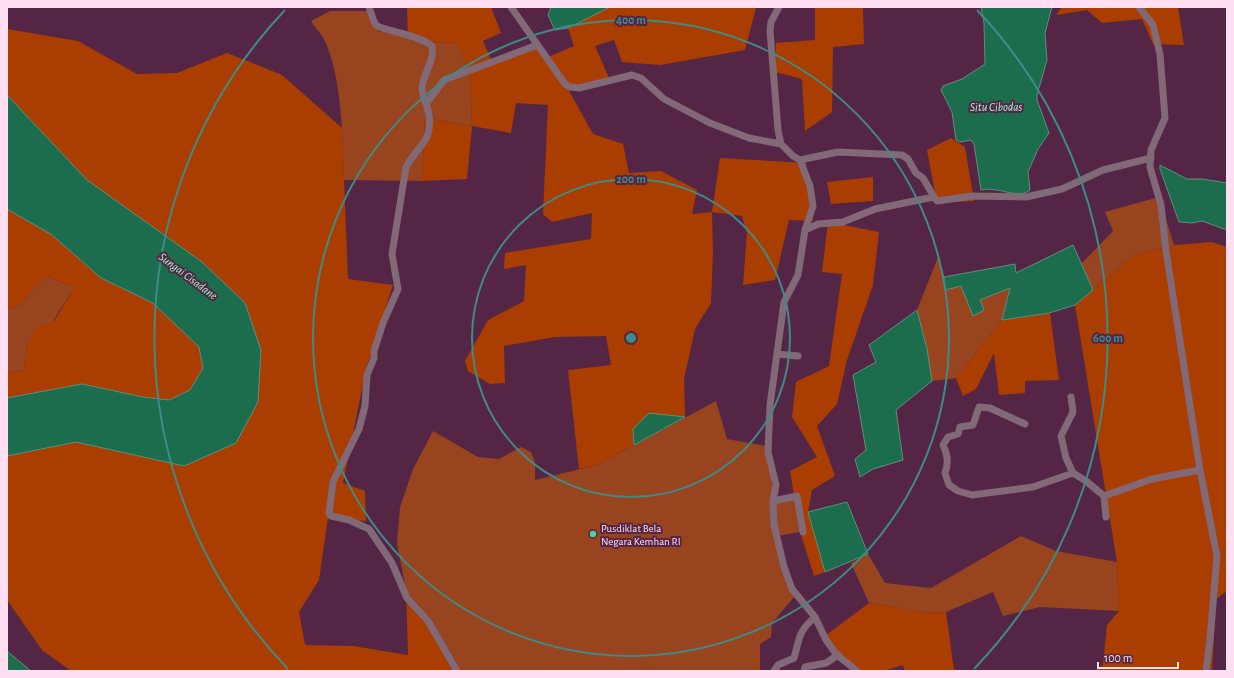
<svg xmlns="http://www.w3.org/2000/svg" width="1234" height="678" font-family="'Alegreya Sans',sans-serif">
<rect width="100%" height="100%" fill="#552545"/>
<!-- green -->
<path fill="#97441f" d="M330,11H373L378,31L429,42L458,44L470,75L472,126L425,118L422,181L344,180C342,135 343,84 325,41C322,34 315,28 311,21Z
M1159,197L1174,245L1135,255L1093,290L1081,264L1113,231L1105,212Z
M938,257L944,277L945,289L961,286L980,300L1010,288L1002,320L956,378L932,381L917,310Z
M45,276L75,287L53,321L27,346L24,370L7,373V310L22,303Z
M716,401L727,439L766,446L774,497L795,495L800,532L777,536L795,596L772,623L771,637L760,644V671H462L423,611L406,590L397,543L400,507L413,469L433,431L478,457L499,459L521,447L531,452L535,463V480L597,465Z
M1021,536L1056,551L1117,562L1119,611L1040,607L1003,616L993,592L946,612L927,613L869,603L851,563L868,554L885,583L931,588Z"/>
<!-- forest -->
<path fill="#aa3e00" d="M407,7H491L501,33L483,41L492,62L535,42L548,57L574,46L568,28L610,7H757L756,8L745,50L660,65L622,62L614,40L595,46L609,78L568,89L593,134L623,144L629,173L661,171L697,190L692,214L712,212L720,158L806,163L813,221L789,220L775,280L743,285L747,233L742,216L712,212L713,253L711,303L695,329L684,379L685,417L649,413L633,429L634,445L597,465L579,469L568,370L611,365L606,336L555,337L504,346L505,383L490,384L468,371L465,361L488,320L524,301L526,265L504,269L505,253L591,239L592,213L552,222L543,214L548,105L516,103L511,133L472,126L467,179L422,181L425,118L472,126L470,75L458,44L429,42L408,38Z
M815,7H863L864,44L833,47L832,112L805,131L802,79L775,72L776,43L815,40Z
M1062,7H1178L1184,45L1153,44L1142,19L1102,23L1087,10L1056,15Z
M7,29L78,41L137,74L177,73L227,53L282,75L342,128L348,279L393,285L366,369L343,483L365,491L366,521L328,518L319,580L299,612L305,645L353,646L408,655L406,590L423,611L462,671H71L42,650L7,600V456L76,442L184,466L245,303L202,262L87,180L7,95Z
M951,138L965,147L974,201L937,203L927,150Z
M873,177V201L831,204L827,182Z
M7,209L52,235L101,278L153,303L199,347L203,368L190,390L169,400L143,397L82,384L7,398V373L24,370L27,346L36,327L54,321L75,287L45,276L22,303L7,310Z
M828,222L879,232L873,285L847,360L837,404L817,426L835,476L812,490L808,512L825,572L814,576L800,532L790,471L817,457L792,417L796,382L829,366L842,274L822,272Z
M1212,242L1227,247V591L1216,599L1212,671H1094L1103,665L1107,625L1119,611L1117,562L1075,305L1135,255L1174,245Z
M1050,313L1059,380L1025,381V393L999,395L994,353L976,389L963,396L956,378L1002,320Z
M869,603L927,613L946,612L954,671H905L903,665L883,671H855L825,636Z"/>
<!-- water -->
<path fill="#1c6d4d" stroke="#608f7e" d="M551,7H610L568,28L555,30L548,15Z
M981,7H1052L1045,33L1047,60L1037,95V100L1049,133L1038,149L1028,172L1030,190C1018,200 999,186 981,190L974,144L971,140L960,142L956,140L952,112L941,90L943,86L962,79L985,64L984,23Z
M7,95L87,180L202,262L245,303L261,350L258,402L236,443L184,466L76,442L7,456V398L82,384L143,397L169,400L190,390L203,368L199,347L153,303L101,278L52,235L7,209Z
M1160,165L1187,179H1203L1227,183V230L1202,221L1192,223L1179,222L1160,169Z
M1073,245L1093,290L1075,305L1049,313L1002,320L1010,288L980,300L984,310L973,316L961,286L945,290L944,277L1015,264L1016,273Z
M917,310L927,349L932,381L896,410L903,460L873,469L860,477L855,459L866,450L853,375L876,362L869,345Z
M649,413L685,417L634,445L633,429Z
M847,502L868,554L825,572L808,512Z
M7,651L31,671H7Z"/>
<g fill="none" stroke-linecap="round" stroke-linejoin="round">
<!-- minor -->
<path stroke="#826978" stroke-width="7" d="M369,7C371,12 373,21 376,25C380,30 421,35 432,46C435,61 423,73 422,88C422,97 428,106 429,115C433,142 417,146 406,167L392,254L398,289L383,323L374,351V358L367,375L365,406L359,429L333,482L329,513L331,516L349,520L369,529L392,563L407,598L428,621L457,671
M511,7L565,84L570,87L579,88L632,75L641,78L664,99L710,123L749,138L781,144L793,156L800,160L838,152L902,155L908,159L916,173L923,178L934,197
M779,7L771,22L770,31L778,130L781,144
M1139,7L1153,25L1160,54L1165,118L1151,150L1150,167L1161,205L1166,251L1200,470L1217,556L1210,640L1206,671
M426,104L444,80L537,45
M800,160L810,186L813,206L805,230L798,275L784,302L770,405L768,452L776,485L773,501L774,525L784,567L792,589L815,617L826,640L836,654L857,671
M805,230L818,224L843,222L875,209L934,197L937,201L972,196L1026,197L1062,189L1103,170L1151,158
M777,354L798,356
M1071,397L1073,412L1061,436L1066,458L1073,473L1086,481L1104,496L1106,517
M1025,424L990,408L979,407L973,425L960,427L958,434L948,437L943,445C948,455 949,463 945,473L949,485L958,491L972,495L1033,487L1073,473
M1104,496L1152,479L1200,470
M773,501L797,496L803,532
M774,671L778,665L794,658C800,637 798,632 815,617
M804,671L805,667L826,663L838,655"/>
</g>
<!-- distance rings -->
<g fill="none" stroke="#3f8b88" stroke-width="2">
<circle cx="631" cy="338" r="159"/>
<circle cx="631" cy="338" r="318"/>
<path d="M288 669A477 477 0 0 1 285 10M977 10A477 477 0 0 1 974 669"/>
</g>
<!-- markers -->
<circle fill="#4bd49b" stroke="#552545" stroke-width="1.5" cx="593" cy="534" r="4"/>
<g text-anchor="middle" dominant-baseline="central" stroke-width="4" stroke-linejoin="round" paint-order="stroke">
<!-- poi labels -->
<g font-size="11" fill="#ffdff1" stroke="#552545" text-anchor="start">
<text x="601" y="528">Pusdiklat Bela<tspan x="601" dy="13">Negara Kemhan RI</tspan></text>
</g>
<!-- water labels -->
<g font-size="12" font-style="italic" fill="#9af9cc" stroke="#552545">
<text x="996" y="107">Situ Cibodas</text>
<text transform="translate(188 276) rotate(37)">Sungai Cisadane</text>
</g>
</g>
<circle cx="631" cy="338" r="6" fill="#3f8b88" stroke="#552545" stroke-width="2"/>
<g font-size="12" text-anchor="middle" font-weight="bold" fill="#3f8b88" stroke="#552545" stroke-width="4" stroke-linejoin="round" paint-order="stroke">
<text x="631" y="24">400 m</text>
<text x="631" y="183">200 m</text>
<text x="1108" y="342">600 m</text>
</g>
<!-- border -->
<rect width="1234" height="678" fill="none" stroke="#ffdff1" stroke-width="16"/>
<!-- scale -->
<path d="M1098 662v6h80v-6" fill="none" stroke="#ffdff1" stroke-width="2"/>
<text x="1104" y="662" font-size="12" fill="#ffdff1" stroke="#552545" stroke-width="3" paint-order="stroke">100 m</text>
</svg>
